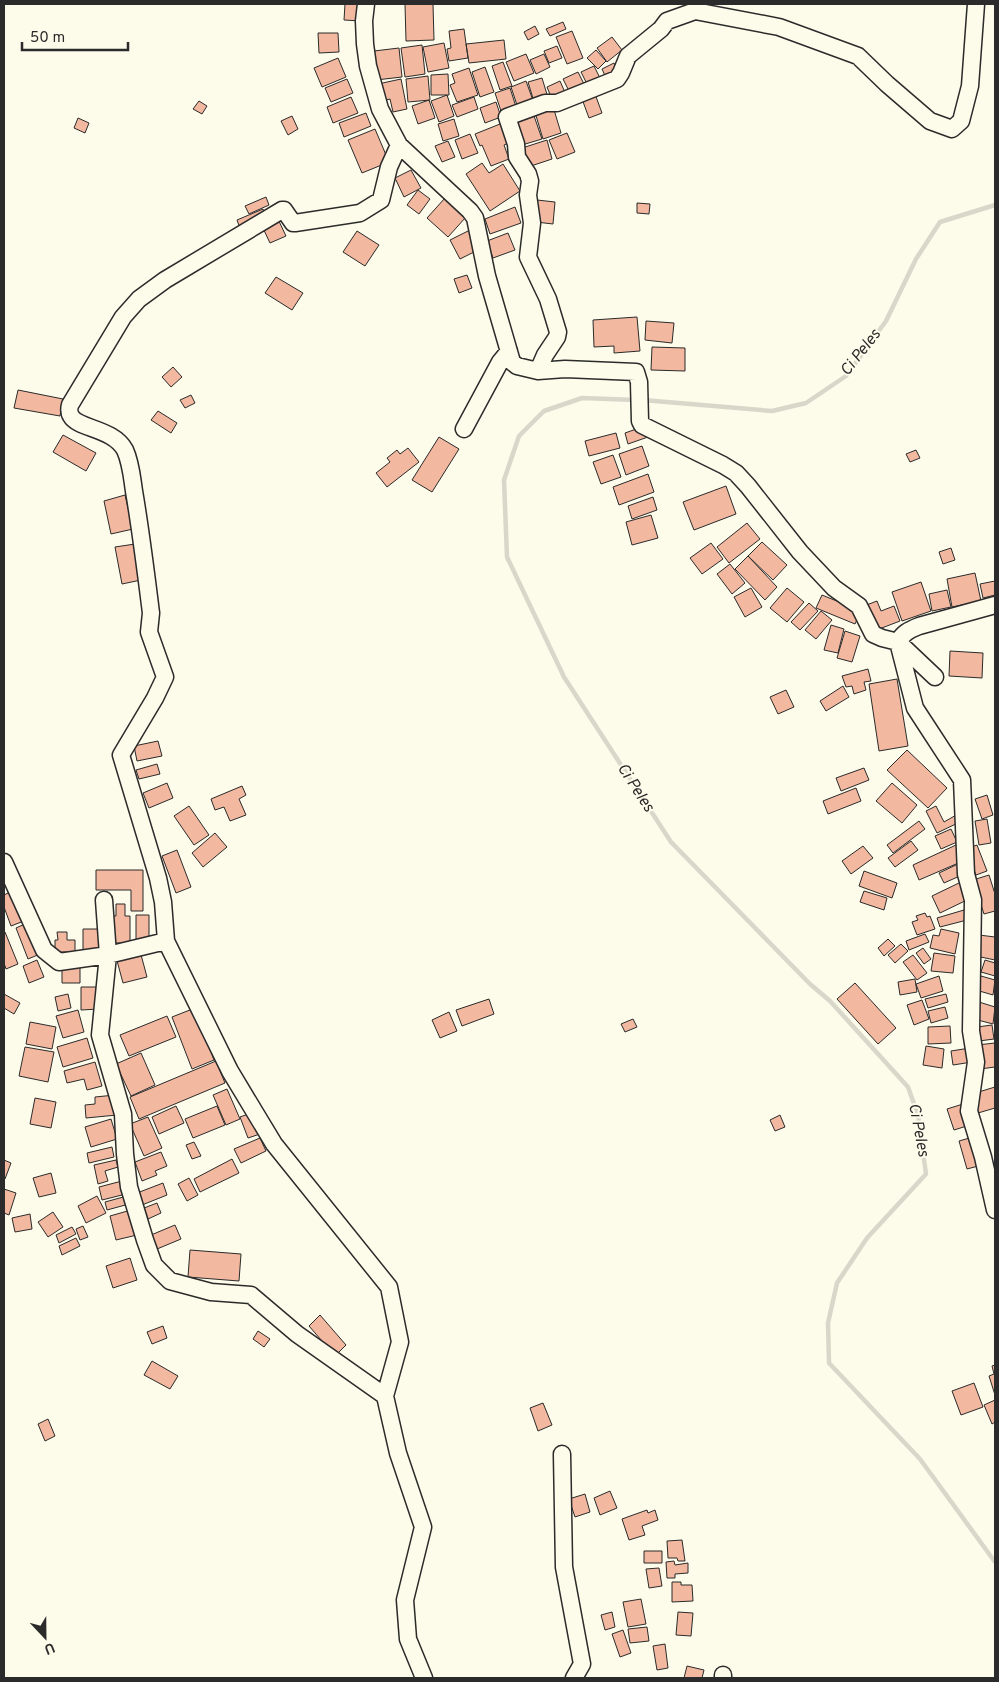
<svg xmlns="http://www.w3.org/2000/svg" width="999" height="1682" font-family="Overpass,sans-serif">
<rect width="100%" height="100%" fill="#fdfbea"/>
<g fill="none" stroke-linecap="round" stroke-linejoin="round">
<!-- stream -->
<path stroke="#d8d7c9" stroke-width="4.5" d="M635,400L582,398L544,411L519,436L504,480L507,557L564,677L671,842L810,984L830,1001L908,1087L918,1115L926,1174L867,1238L837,1283L828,1323L829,1363L920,1459L995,1562
M643,400L772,411L806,403L846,376L886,321L916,259L940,222L995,205"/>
</g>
<!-- building -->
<path fill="#f2b8a0" stroke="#2b2b2b" d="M345,4H362L361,21L344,20Z
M405,4H433L434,40L406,41Z
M563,22L566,29L550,36L546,29Z
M535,26L539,34L528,40L524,32Z
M464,29L468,58L449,61L447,49L451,48L449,31Z
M572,31L583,58L567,64L556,37Z
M318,33H338L339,52L319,53Z
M612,37L622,50L607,62L597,48Z
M504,40L506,59L469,63L466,44Z
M444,43L449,68L428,72L423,47Z
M422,45L425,74L405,77L401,48Z
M557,46L562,58L549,63L544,51Z
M399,48L402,77L376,80L374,51Z
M596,50L606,61L598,69L587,58Z
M526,54L534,73L514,81L506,62Z
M544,54L550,67L536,74L530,60Z
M338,58L346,77L322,87L314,68Z
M503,62L512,86L500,90L492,66Z
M614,63L619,73L606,78L602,69Z
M594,66L600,78L587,84L581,72Z
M485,67L494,92L480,97L472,72Z
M469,68L478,95L457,102L450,85L455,83L452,74Z
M578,72L585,86L570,93L563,79Z
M448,74L449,95H431V75Z
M428,76L430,100L408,102L406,79Z
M542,78L549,101L535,105L528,82Z
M347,79L353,93L331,102L325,88Z
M401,79L407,109L393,112L390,99L382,101L378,84Z
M526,81L535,106L519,111L511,87Z
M560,81L567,97L553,102L547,87Z
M510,88L518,113L503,117L495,93Z
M595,94L602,113L589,118L582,99Z
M447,95L454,116L439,122L431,101Z
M351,97L358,113L333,123L327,107Z
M474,97L478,109L457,117L452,105Z
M429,100L435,118L418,124L412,106Z
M199,101L207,106L202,114L193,109Z
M496,102L501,117L485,123L480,108Z
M552,103L561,133L543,139L534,109Z
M532,110L542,139L522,145L512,116Z
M366,113L371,126L344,137L339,123Z
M292,116L298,129L288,135L281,121Z
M78,118L89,123L85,133L74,128Z
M454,119L459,136L443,141L438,124Z
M505,122L513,141L504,145L509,159L491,166L482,145L480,146L475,134Z
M375,129L389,162L362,173L348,140Z
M567,133L575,152L557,159L549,140Z
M470,134L478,153L462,159L455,140Z
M547,140L552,159L525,168L519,149Z
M448,141L455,157L442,162L435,146Z
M482,163L489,173L503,164L520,191L490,211L466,174Z
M411,170L421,188L404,197L395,178Z
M418,190L430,199L419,214L407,205Z
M266,197L269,205L249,214L245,206Z
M445,198L466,217L448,237L427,218Z
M537,200L555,202L553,224L536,222Z
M637,203L650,204L649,214L637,213Z
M515,207L521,223L490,234L485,219Z
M263,209L267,219L241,231L237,220Z
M277,217L286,236L270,243L261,224Z
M470,230L480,249L460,259L450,240Z
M357,231L379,245L365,266L343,252Z
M508,233L515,250L493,258L487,241Z
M467,275L472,288L459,293L454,279Z
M276,277L303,293L292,310L265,293Z
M637,317L640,351L614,353V346L594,347L593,320Z
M646,321L674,323L672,343L645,340Z
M652,347L685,348V371L651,370Z
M173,367L182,377L171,387L162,377Z
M18,390L63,399L60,416L14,408Z
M191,395L195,403L185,408L180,400Z
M158,411L177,423L171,433L151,420Z
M642,427L648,437L628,444L625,433Z
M616,433L620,448L589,456L585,441Z
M63,435L96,453L86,471L53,452Z
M439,437L459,449L432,492L412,480Z
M642,446L649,466L626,475L619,454Z
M408,448L419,462L387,487L376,473L390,462L387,458L397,450L400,454Z
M916,450L920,458L910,462L906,454Z
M613,455L621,477L601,484L593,462Z
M648,474L654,492L619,505L613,487Z
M726,486L736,514L694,530L683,502Z
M125,495L133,529L111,534L104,501Z
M653,497L657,510L632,519L628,506Z
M651,515L658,538L632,545L626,522Z
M747,523L760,539L729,563L717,547Z
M762,542L787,565L773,580L748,556Z
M711,543L723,559L702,574L690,558Z
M135,544L141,580L122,584L115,547Z
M951,548L955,560L943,564L939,552Z
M748,556L777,587L765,600L735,569Z
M730,564L745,583L732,594L717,574Z
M975,573L981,601L952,607L947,579Z
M995,581V595L983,598L980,584Z
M921,582L931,611L902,621L892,592Z
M751,588L762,607L745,617L734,597Z
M787,588L804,602L787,622L770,608Z
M947,590L951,607L932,611L929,594Z
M822,595L861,611L855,624L816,608Z
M877,601L881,611L894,606L900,621L874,631L864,606Z
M809,603L818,611L800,630L791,622Z
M821,611L832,620L816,639L805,630Z
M831,625L844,629L838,653L824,650Z
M845,631L860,636L852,662L837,658Z
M950,651L983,653L982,678L949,676Z
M868,669L871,681L864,682L866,690L854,694L852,686L846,687L842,676Z
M897,679L908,746L879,751L869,684Z
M843,686L849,697L826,711L820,701Z
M786,690L794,707L778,714L770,697Z
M158,741L162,756L137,761L134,746Z
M907,750L947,788L928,808L887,770Z
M157,764L160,774L139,779L136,770Z
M864,768L869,780L841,791L836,778Z
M167,783L173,798L149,808L143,793Z
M892,783L917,805L902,823L876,801Z
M242,786L246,795L239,799L246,815L230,821L224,807L215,810L211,799Z
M856,788L861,801L828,814L823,801Z
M987,795L993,815L982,819L975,799Z
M189,806L209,835L194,845L174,816Z
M936,806L944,822L958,814L962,821L937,833L926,811Z
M987,819L991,843L979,845L975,821Z
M919,821L925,829L893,853L887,845Z
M951,829L957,842L941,849L935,836Z
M215,833L227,847L203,867L192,853Z
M911,841L918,850L895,867L888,858Z
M956,845L963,861L919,880L913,865Z
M977,845L987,871L976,875L966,849Z
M863,846L873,858L851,874L842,861Z
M177,850L191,887L176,893L162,856Z
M958,864L962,875L944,883L939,873Z
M96,870H143V911H131V890H96Z
M864,871L897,883L892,898L859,886Z
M989,875L995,894V911L984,914L973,880Z
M961,882L969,899L940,913L932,896Z
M12,891L24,921L11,926L4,907V895Z
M864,891L887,898L884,910L860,902Z
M116,904H125V916H130V943H110V916H116Z
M964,910L967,920L940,927L937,918Z
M925,913L927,917L930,916L935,929L917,935L912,922L918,920L916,916Z
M136,915H149V941L136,942Z
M27,923L40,954L28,959L16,928Z
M83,929H100V951L83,952Z
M941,929L959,933L955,954L930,948L933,935L939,936Z
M5,932L18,964L6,969L4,963V933Z
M57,932H67V940H75V952H55V940H58Z
M925,934L929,942L909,950L906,941Z
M979,935L995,937V960L976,956Z
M888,939L895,946L884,956L878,948Z
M901,944L908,951L895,963L888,955Z
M923,948L931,959L924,964L916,953Z
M140,951L147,977L123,983L116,957Z
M934,953L955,956L953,973L931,971Z
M913,955L927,973L917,980L903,962Z
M37,960L44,977L29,983L23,966Z
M985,960L995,963V976L981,972Z
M62,966H80V983H62Z
M939,976L943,991L921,998L916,984Z
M981,976L995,980L993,995L976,990Z
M915,979L917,992L900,995L898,982Z
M855,983L896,1028L878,1044L837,999Z
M81,987H99V1009L81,1010Z
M4,994L20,1003L14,1014L4,1008Z
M68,994L71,1008L58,1011L55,997Z
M946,994L948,1002L928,1008L925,999Z
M489,999L494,1014L462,1026L456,1010Z
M922,1000L929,1019L914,1025L907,1005Z
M979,1002L995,1007L993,1024L974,1019Z
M945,1007L948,1018L931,1023L928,1011Z
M195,1008L214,1060L192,1069L172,1017Z
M78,1010L84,1032L63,1038L56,1016Z
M449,1012L457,1031L440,1038L432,1020Z
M167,1016L176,1037L129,1056L120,1035Z
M633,1019L637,1027L625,1032L621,1024Z
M30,1022L56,1027L52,1049L26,1044Z
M992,1025L994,1039L979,1041L977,1027Z
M950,1026L951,1043L928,1044V1027Z
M87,1038L93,1058L63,1067L57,1047Z
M995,1043V1067L980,1069L977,1045Z
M926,1046L944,1049L942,1068L923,1065Z
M25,1047L54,1052L48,1082L19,1076Z
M970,1048L972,1062L953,1065L951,1051Z
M141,1053L155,1085L131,1096L116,1064Z
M216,1061L225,1083L139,1119L130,1097Z
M95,1062L102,1086L87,1090L84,1079L67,1083L64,1071Z
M995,1087V1108L978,1113L972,1094Z
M227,1089L240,1119L226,1125L213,1095Z
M115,1095L117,1115L86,1118L85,1105L95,1104V1097Z
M35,1098L56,1102L51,1128L30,1124Z
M963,1104L970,1125L954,1130L947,1109Z
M176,1106L184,1123L159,1134L152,1117Z
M217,1106L225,1125L193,1138L185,1119Z
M251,1113L260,1134L248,1138L240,1117Z
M780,1115L785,1127L775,1131L770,1120Z
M148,1117L162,1148L144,1156L130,1124Z
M111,1119L117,1139L91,1147L85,1127Z
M973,1137L982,1165L967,1169L959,1141Z
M260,1138L266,1151L241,1163L234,1149Z
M194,1142L201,1156L192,1159L186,1145Z
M112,1147L114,1157L89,1163L87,1153Z
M161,1152L167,1166L155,1171L157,1175L142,1181L135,1162Z
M232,1159L239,1173L200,1192L194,1179Z
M4,1160L11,1163L5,1179H4Z
M116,1160L118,1167L105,1171L108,1181L98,1184L94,1165Z
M51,1173L56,1193L39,1197L33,1178Z
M189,1178L198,1195L187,1201L178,1184Z
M122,1181L126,1194L102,1200L99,1187Z
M163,1183L167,1195L142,1205L137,1193Z
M4,1189L16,1193L9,1215L4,1213Z
M97,1196L106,1213L86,1223L78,1206Z
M127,1196L129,1204L107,1210L105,1202Z
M157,1203L161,1213L148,1219L144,1208Z
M131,1210L137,1235L116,1240L110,1216Z
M53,1212L63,1227L48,1237L38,1222Z
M30,1214L32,1229L15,1232L12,1218Z
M175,1225L181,1239L157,1249L151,1235Z
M83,1226L88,1237L80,1240L76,1229Z
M72,1227L76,1234L59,1243L56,1235Z
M76,1238L80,1246L62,1255L59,1246Z
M190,1250L241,1254L239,1281L188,1277Z
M130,1258L137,1280L113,1288L106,1266Z
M320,1315L346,1345L335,1356L309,1326Z
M163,1326L167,1338L152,1344L147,1332Z
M258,1331L270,1339L264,1347L253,1339Z
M152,1361L178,1376L170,1389L144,1375Z
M995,1365V1395L989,1376L994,1374L992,1366Z
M974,1383L983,1407L961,1415L952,1391Z
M995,1400V1422L992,1424L984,1405Z
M543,1403L552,1425L538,1431L530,1408Z
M48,1419L55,1436L45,1441L38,1424Z
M610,1491L617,1508L600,1515L594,1498Z
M585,1494L590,1512L575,1517L569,1499Z
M647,1510L648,1513L655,1510L658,1520L642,1526L645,1535L629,1540L622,1519Z
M682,1540L685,1561H678L677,1558H668L667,1541Z
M644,1551H662V1563H644Z
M674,1561L675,1565L688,1563V1573L675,1574V1578H667L666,1562Z
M659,1568L662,1586L649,1588L646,1569Z
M672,1582H681V1585H692L693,1601L672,1602Z
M641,1599L646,1624L628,1627L623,1602Z
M612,1612L615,1627L605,1630L601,1615Z
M678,1612L693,1613L691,1636L676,1635Z
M647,1627L649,1641L630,1643L628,1629Z
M623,1630L631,1653L620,1657L612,1634Z
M665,1644L668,1668L657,1670L653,1646Z
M687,1666L704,1670L702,1678H684Z"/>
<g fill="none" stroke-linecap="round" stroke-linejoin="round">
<defs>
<path id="minor" d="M366,4L364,21L365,44L368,66L380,109L399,145L470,211L475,218L487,276L512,362L517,366L538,371L565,369L636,372L639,382L640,421L642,425L723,465L736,473L748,486L800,552L834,588L859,606L873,634L882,638L898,642L915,708L962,780L966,874L973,900L971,1031L976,1062L969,1111L983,1157L995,1210
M399,145L389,167L381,200L360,213L295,223H293L284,210H282L165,280L139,299L123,317L70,405C69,409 69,413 71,416C78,429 113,428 125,450C131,463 132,478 134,491C141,532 146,573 151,613L149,632L165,677L155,698L121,755L158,878L163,902L166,941L230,1071L274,1144L389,1287L400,1342L385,1396L398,1453L423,1527L405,1600L408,1639L424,1678
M538,371L545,355L557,337L558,332L548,299L528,257L532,223L528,195L530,181L528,174L517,157L516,144L507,117L545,103H557L617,79L621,73L628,56L661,29L667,21L695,11L779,27L858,56L887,84L930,121L952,129L961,121L970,86L976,4
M464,429L500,362L509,351
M935,677L898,642C903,633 909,630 919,626L995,605
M4,862L44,950L59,962L108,955L166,941
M104,900L108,955L100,1035L123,1114L125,1154L129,1187L145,1240L154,1265L170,1281L211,1292L251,1295L297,1334L385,1396
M562,1454L564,1567L582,1664L574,1678
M723,1678V1675"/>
</defs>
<!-- minor casing -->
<use href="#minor" stroke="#2b2b2b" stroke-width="19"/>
<!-- minor -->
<use href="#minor" stroke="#fdfbea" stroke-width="16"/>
</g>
<g text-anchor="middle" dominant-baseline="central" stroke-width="4" stroke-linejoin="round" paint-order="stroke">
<!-- water labels -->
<g font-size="16" font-style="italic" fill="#2b2b2b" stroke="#fdfbea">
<text transform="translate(861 353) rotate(-52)">Ci Peles</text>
<text transform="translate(635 788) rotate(57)">Ci Peles</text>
<text transform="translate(918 1130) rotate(79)">Ci Peles</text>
</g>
</g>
<!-- border -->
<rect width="999" height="1682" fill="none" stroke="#2b2b2b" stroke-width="10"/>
<!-- north arrow -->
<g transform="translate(45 1637) rotate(158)" stroke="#fdfbea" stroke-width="4" paint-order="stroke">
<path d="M0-4L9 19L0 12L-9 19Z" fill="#2b2b2b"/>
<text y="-8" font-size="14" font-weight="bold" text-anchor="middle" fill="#2b2b2b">U</text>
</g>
<!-- scale -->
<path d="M22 42v8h106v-8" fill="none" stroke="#2b2b2b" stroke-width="2.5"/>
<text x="30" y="42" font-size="15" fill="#2b2b2b" stroke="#fdfbea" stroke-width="4" paint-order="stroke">50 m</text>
</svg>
